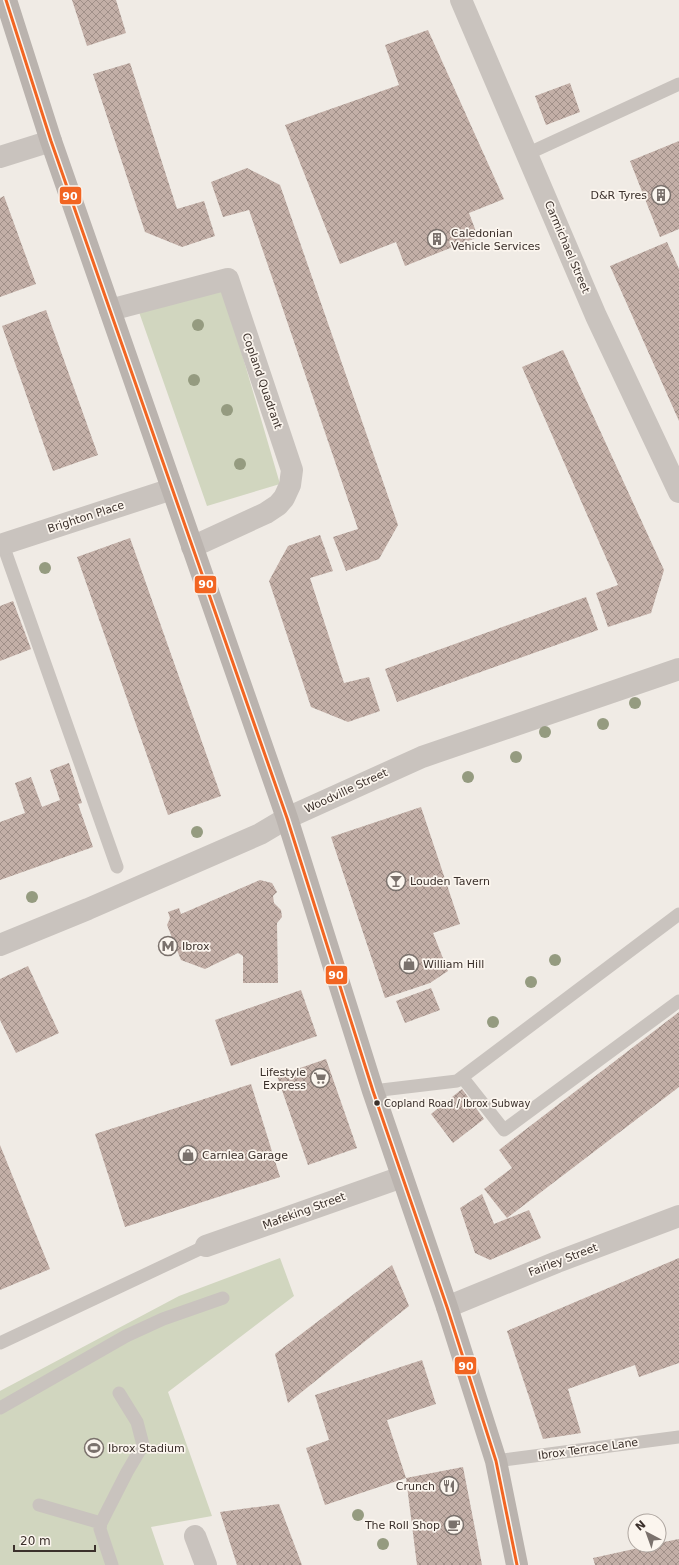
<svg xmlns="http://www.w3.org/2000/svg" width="679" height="1565" font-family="'DejaVu Sans',sans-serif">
<defs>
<pattern id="building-cross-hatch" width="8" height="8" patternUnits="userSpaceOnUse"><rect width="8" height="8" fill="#c3afa7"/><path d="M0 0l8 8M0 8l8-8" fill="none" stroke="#a08f88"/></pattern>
</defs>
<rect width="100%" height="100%" fill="#f0ebe5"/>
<!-- garden -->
<path fill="#d1d6bf" d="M223,289L280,484L207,506L139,312Z
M280,1258L294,1296L168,1392L212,1516L151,1527L164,1565H0V1391L179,1296Z"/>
<!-- building -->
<path fill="url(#building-cross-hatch)" d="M72,0H116L126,33L87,46Z
M428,30L504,199L469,213L478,237L405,266L396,242L340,264L285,125L399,85L385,45Z
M130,63L177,209L204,201L215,236L182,247L145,232L93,74Z
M570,83L580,112L546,125L535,96Z
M679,141V229L660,237L630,161Z
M247,168L280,185L398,525L379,559L346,571L333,537L358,529L249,210L223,217L211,182Z
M4,196L36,284L0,297V198Z
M667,242L679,269V421L610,266Z
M46,310L98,455L53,471L2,326Z
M563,350L664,570L651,613L608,627L596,593L618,585L522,367Z
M320,535L333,571L310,578L344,683L369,677L380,711L348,722L311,707L269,581L288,546Z
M130,538L221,796L168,815L77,557Z
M586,597L598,630L397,702L385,669Z
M13,601L31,649L0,661V606Z
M69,763L82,803L78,804L93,847L0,880V822L25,813L15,783L31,777L42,807L60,800L50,770Z
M421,807L460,924L433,933L448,971L430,983L385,998L331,837Z
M260,880L272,883L277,892L273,896L274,903L281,910L282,917L277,923L278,983H243V956L238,953L205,969L181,960L167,925L170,918L168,912L179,908L181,914Z
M28,966L59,1033L16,1053L0,1020V979Z
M431,988L440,1010L405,1023L396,1001Z
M301,990L317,1036L231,1066L215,1020Z
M679,1012V1087L507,1218L484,1189L512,1168L499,1150Z
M326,1059L357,1148L308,1165L277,1076Z
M251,1084L280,1177L125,1227L95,1134Z
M462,1089L484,1119L453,1143L431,1114Z
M0,1145L50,1269L0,1290Z
M482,1194L494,1224L529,1210L541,1238L490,1260L475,1253L460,1208Z
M679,1258V1363L639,1377L635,1365L568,1389L581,1433L543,1439L507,1331Z
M392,1265L409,1306L288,1403L275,1354Z
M422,1360L436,1404L387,1420L406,1478L463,1467L482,1565H417L406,1478L325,1505L306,1448L329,1440L315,1395Z
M279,1504L302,1565H237L220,1512Z
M679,1539V1565H595L593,1558L652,1545H659V1543Z"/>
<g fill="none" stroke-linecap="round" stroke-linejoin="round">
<!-- lane -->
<path stroke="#c9c3be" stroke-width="13" d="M527,154L679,84
M3,545L117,867
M462,1077L504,1130L679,1001
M373,1091L457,1081L679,914
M0,1343L206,1246
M0,1408L126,1336L163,1319L223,1298
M496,1461L679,1437
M39,1505L101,1523
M112,1565L100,1529L101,1523L127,1472L143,1445L137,1422L119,1393"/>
<!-- street -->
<path stroke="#c9c3be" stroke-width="22" d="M461,0L596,316L679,492
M0,157L51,141
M110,310L228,279L292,470L290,485L284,498L278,505L266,513L192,547
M0,545L172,489
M0,945L88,909L260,834L287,818L422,757L679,669
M206,1246L402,1177
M447,1307L557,1262L679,1216
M195,1536L206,1565"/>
<!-- secondary -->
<path stroke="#bab3ae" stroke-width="22" d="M6,0L51,141L287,818L373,1091L447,1307L496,1461L517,1565"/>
<defs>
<path id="bus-1" d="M6,0L51,141L287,818L373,1091L447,1307L496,1461L517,1565"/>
</defs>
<!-- bus-1 casing -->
<use href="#bus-1" stroke="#fbf5ee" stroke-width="6"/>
<!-- bus-1 -->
<use href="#bus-1" stroke="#f26522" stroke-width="3"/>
</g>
<!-- trees -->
<g fill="#959b80">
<circle cx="198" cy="325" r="6"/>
<circle cx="194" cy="380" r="6"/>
<circle cx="227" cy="410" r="6"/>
<circle cx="240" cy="464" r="6"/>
<circle cx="45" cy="568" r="6"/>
<circle cx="635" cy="703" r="6"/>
<circle cx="603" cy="724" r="6"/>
<circle cx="545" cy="732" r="6"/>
<circle cx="516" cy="757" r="6"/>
<circle cx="468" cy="777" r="6"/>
<circle cx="197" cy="832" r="6"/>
<circle cx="32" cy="897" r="6"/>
<circle cx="555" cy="960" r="6"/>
<circle cx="531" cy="982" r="6"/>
<circle cx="493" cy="1022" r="6"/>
<circle cx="358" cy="1515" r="6"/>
<circle cx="383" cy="1544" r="6"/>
</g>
<!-- icons -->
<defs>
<symbol id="building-ring" viewBox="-11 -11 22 22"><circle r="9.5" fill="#fbf5ee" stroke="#7a716c" stroke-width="1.5"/><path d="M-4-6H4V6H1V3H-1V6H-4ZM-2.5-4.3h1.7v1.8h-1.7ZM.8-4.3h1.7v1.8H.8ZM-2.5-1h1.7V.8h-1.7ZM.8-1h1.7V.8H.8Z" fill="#7a716c"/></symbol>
<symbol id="bar-ring" viewBox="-11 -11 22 22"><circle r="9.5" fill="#fbf5ee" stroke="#7a716c" stroke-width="1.5"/><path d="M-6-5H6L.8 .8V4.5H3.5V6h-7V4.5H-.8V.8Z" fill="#7a716c"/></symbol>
<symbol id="metro-ring" viewBox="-11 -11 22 22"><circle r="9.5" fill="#fbf5ee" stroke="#7a716c" stroke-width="1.5"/><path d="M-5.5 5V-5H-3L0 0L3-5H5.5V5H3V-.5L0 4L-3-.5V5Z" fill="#7a716c"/></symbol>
<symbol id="shop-ring" viewBox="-11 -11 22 22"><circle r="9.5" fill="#fbf5ee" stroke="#7a716c" stroke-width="1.5"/><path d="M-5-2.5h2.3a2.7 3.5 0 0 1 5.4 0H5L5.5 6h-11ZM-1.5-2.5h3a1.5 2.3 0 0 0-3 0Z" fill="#7a716c"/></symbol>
<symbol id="supermarket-ring" viewBox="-11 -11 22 22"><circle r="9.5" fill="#fbf5ee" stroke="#7a716c" stroke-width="1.5"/><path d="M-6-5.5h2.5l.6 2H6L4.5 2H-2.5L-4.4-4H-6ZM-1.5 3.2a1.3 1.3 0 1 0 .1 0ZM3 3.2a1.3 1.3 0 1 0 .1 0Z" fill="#7a716c"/></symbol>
<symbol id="stadium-ring" viewBox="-11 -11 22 22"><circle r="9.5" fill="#fbf5ee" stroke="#7a716c" stroke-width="1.5"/><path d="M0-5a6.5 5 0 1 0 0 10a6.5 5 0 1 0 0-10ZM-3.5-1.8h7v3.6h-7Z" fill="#7a716c"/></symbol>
<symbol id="restaurant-ring" viewBox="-11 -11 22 22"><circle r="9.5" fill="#fbf5ee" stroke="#7a716c" stroke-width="1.5"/><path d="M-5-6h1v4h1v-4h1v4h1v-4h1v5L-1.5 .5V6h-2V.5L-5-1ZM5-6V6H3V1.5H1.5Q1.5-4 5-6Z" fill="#7a716c"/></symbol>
<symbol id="cafe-ring" viewBox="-11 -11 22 22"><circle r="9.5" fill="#fbf5ee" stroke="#7a716c" stroke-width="1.5"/><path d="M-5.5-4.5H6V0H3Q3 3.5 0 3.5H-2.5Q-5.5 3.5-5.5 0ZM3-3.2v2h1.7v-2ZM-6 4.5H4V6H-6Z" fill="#7a716c"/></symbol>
</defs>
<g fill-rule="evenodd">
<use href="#building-ring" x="650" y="184" width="22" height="22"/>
<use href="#building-ring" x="426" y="228" width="22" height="22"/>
<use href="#bar-ring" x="385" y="870" width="22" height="22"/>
<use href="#metro-ring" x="157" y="935" width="22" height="22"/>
<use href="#shop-ring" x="398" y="953" width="22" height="22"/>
<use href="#supermarket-ring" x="309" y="1067" width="22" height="22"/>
<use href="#shop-ring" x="177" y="1144" width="22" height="22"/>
<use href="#stadium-ring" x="83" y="1437" width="22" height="22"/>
<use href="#restaurant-ring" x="438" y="1475" width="22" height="22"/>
<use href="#cafe-ring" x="443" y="1514" width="22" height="22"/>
</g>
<!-- markers -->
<circle fill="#3b302b" stroke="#fbf5ee" stroke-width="1.5" cx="377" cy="1103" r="3.5"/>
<g text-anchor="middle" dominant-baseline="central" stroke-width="3.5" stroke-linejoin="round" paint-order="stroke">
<!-- bus labels -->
<g font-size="10" fill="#3b302b" stroke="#fbf5ee" text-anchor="start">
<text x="384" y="1103">Copland Road / Ibrox Subway</text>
</g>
<!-- poi labels -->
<g font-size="11" fill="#3b302b" stroke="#fbf5ee" text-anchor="start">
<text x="647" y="195" text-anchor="end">D&amp;R Tyres</text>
<text x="451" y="233">Caledonian<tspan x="451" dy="13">Vehicle Services</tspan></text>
<text x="410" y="881">Louden Tavern</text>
<text x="182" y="946">Ibrox</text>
<text x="423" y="964">William Hill</text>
<text x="306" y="1072" text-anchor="end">Lifestyle<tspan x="306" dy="13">Express</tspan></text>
<text x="202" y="1155">Carnlea Garage</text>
<text x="108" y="1448">Ibrox Stadium</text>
<text x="435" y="1486" text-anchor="end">Crunch</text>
<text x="440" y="1525" text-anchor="end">The Roll Shop</text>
</g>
<!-- street labels -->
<g font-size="11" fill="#3b302b" stroke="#fbf5ee">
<text transform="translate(567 247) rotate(67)">Carmichael Street</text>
<text transform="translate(262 381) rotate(71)">Copland Quadrant</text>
<text transform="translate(86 517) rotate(-18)">Brighton Place</text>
<text transform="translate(346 791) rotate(-25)">Woodville Street</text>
<text transform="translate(304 1211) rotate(-20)">Mafeking Street</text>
<text transform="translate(563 1260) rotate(-21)">Fairley Street</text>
<text transform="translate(588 1449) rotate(-8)">Ibrox Terrace Lane</text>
</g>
</g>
<g stroke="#fbf5ee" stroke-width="1.5">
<rect x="59" y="186" width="23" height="19" rx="4" fill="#f26522"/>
<rect x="194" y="575" width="23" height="19" rx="4" fill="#f26522"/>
<rect x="325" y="965" width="23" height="20" rx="4" fill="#f26522"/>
<rect x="454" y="1356" width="23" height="19" rx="4" fill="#f26522"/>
</g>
<g font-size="11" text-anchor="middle" font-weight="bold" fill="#fff">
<text x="70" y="200">90</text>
<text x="206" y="588">90</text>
<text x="336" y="979">90</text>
<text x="466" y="1370">90</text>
</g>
<!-- north arrow -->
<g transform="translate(647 1533) rotate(319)"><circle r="19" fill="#fbf5ee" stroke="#aea6a0"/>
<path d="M0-3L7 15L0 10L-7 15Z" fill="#7a716c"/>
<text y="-6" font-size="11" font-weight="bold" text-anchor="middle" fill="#3b302b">N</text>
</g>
<!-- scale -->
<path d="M14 1545v6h81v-6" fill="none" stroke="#3b302b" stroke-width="2"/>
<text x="20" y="1545" font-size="12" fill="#3b302b" stroke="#fbf5ee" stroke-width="3" paint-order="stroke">20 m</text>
</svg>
